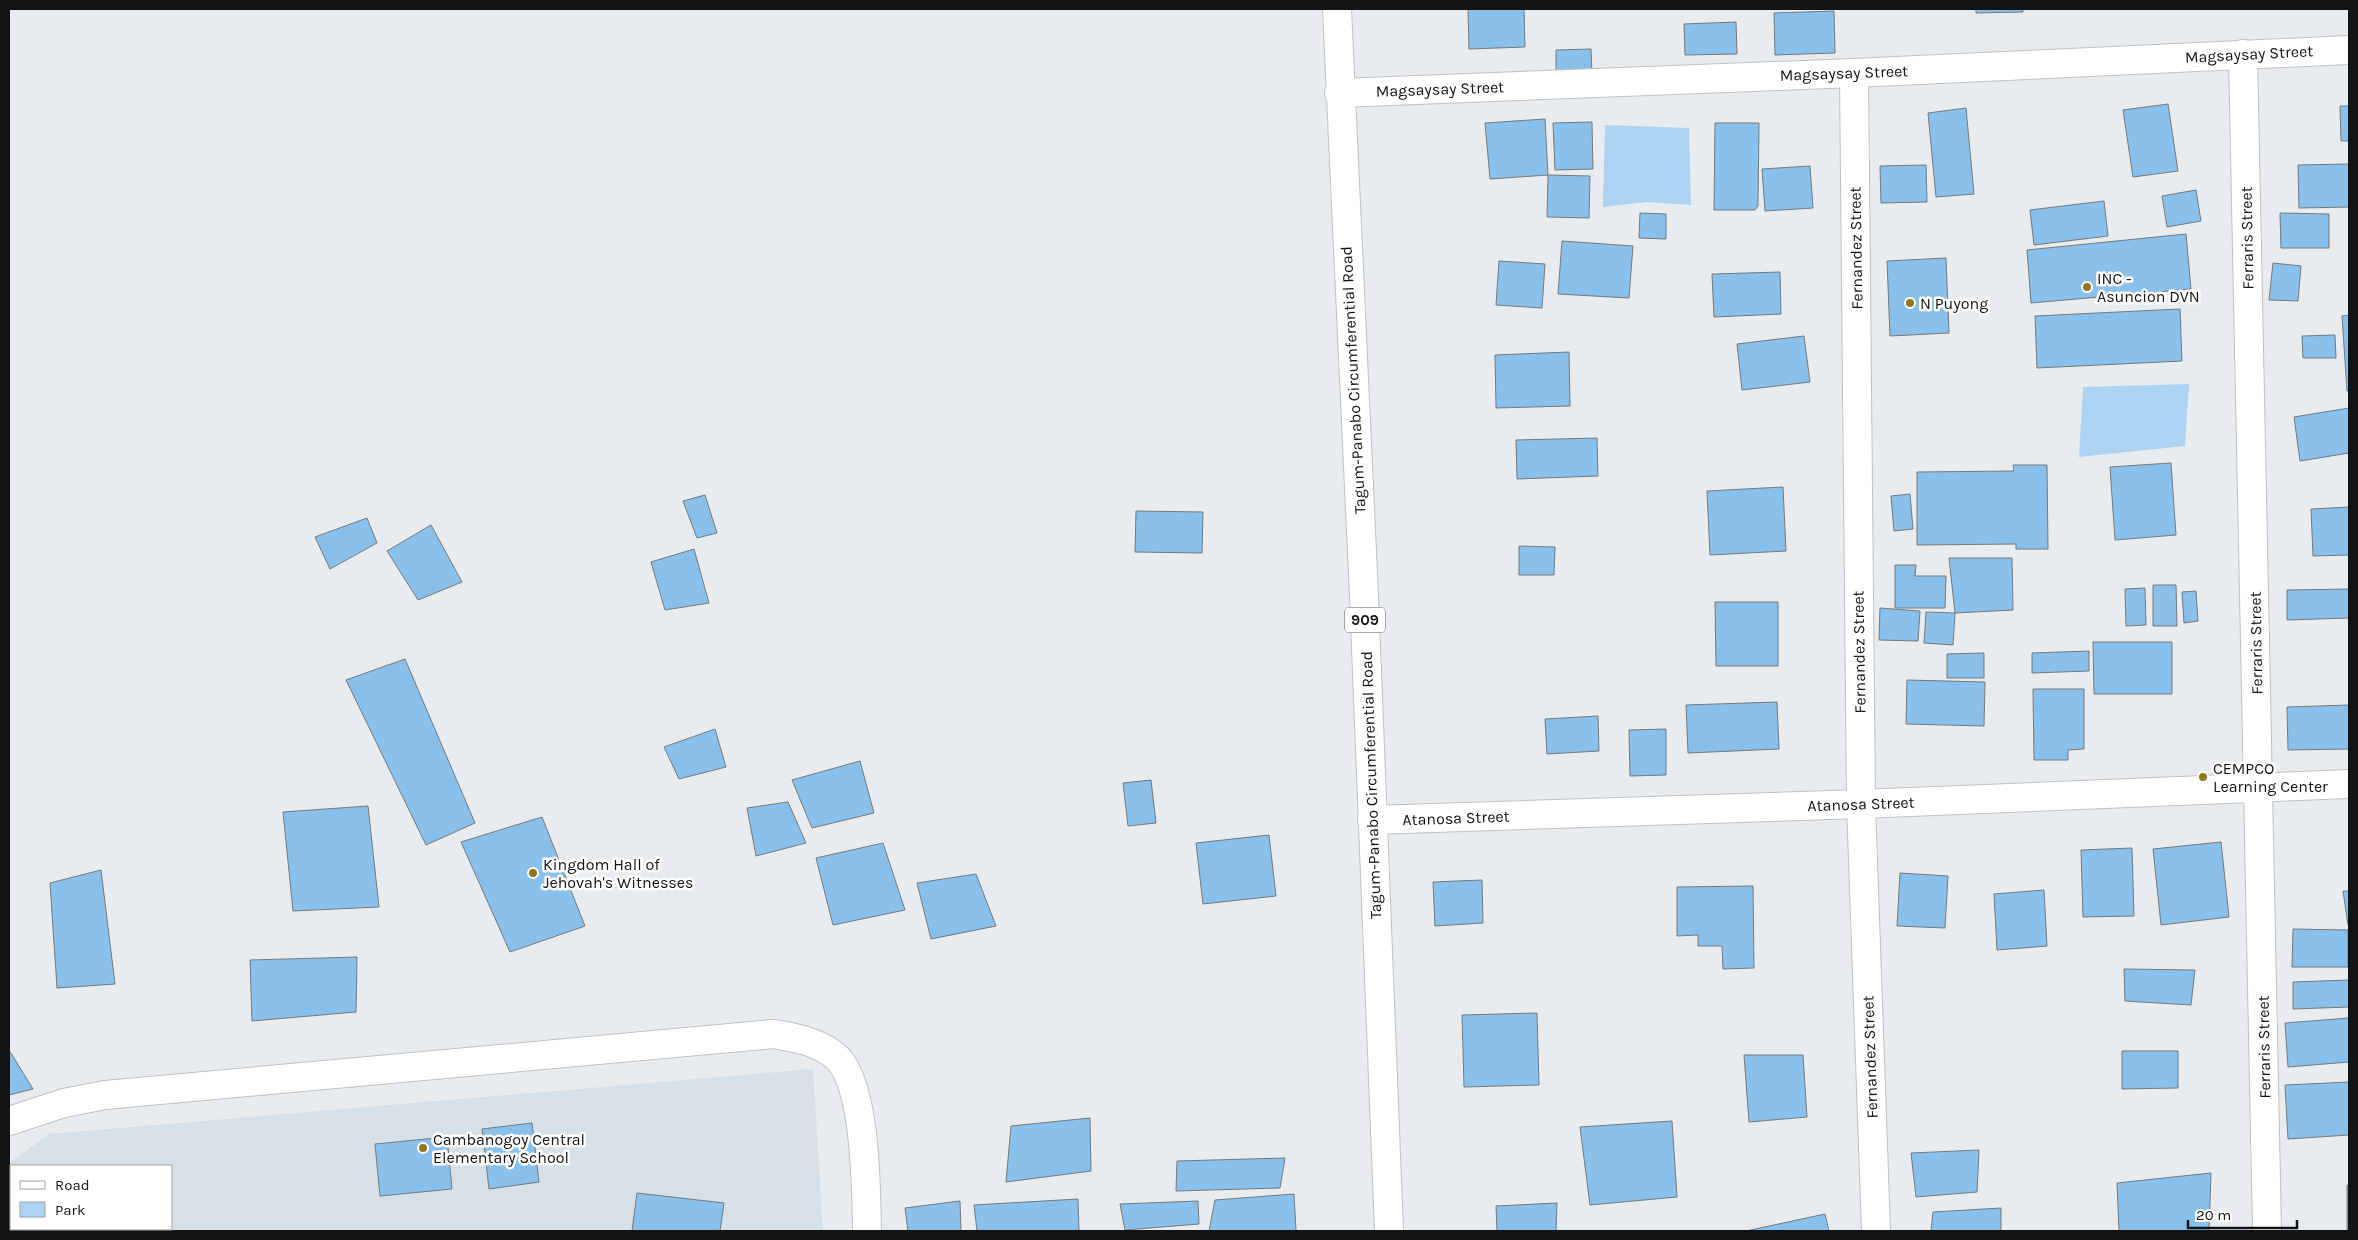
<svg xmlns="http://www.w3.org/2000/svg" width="2358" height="1240" font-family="Karla,sans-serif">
<rect width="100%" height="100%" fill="#e8ecef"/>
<!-- built -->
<path fill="#d6e0e8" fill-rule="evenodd" d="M813,1069L823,1231H9V1163L49,1134ZM11,1166H171V1229H11Z"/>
<!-- green -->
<path fill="#add3f3" d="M1605,125L1689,128L1691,205L1647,202L1603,207Z
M2189,384L2185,446L2079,457L2083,387Z"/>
<!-- building -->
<path fill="#8ac0ec" stroke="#75797b" d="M1468,9H1524L1525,47L1469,49Z
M1976,9H2023V12L1976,13Z
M1834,11L1835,53L1775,55L1774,13Z
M1736,22L1737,54L1685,55L1684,24Z
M1591,49L1592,73L1556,74V50Z
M2168,104L2178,171L2133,177L2123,110Z
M2340,106H2349V141H2341Z
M1966,108L1974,194L1936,197L1928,113Z
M1545,119L1548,175L1490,179L1485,123Z
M1592,122L1593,169L1555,170L1553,123Z
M1715,123H1759L1758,206L1755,210H1714Z
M2349,164V207L2299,208L2298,165Z
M1926,165L1927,202L1881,203L1880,166Z
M1810,166L1813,208L1765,211L1762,169Z
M1548,175L1590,176L1589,218L1547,217Z
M2196,190L2201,221L2167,227L2162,196Z
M2104,201L2108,236L2034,245L2030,210Z
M1640,213L1666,214V239L1639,238Z
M2280,213L2329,214V248H2281Z
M2186,234L2191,289L2031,303L2027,250Z
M1562,241L1633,246L1629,298L1558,294Z
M1946,258L1949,333L1890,336L1887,261Z
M1499,261L1545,264L1542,308L1496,305Z
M2273,263L2301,266L2298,301L2269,300Z
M1780,272L1781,314L1714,317L1712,274Z
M2180,309L2182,361L2037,368L2035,316Z
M2349,315V391H2347L2342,316Z
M2335,335L2336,358H2303L2302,336Z
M1804,336L1810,382L1742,390L1737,344Z
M1569,352L1570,406L1496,408L1495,355Z
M2349,408V453L2300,461L2294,417Z
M1597,438L1598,476L1517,479L1516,440Z
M2171,463L2176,535L2115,540L2110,467Z
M2013,465H2047L2048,549H2016V544L1917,545V472L2014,471Z
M1783,487L1786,551L1710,555L1707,491Z
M1910,494L1913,529L1894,531L1891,496Z
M705,495L717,533L697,538L683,501Z
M2349,507V555L2313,556L2311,509Z
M1136,511L1203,512L1202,553L1135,552Z
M367,518L377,543L330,569L315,537Z
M431,525L462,582L418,600L387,551Z
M1519,546L1555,547L1554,575H1519Z
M694,549L709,603L665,610L651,562Z
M1949,558H2012L2013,610L1955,613Z
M1895,565H1916L1915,576H1946L1945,608H1895Z
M2153,585H2176L2177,626H2153Z
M2145,588L2146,625L2126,626L2125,589Z
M2349,589V618L2287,620V590Z
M2196,591L2198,621L2184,623L2182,592Z
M1715,602H1778V666H1716Z
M1880,608L1920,611L1918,641L1879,640Z
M1926,612L1955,613L1953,645L1924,643Z
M2093,642H2172V694H2094Z
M2089,651V671L2032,673V653Z
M1984,653V678H1947V654Z
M405,659L475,823L426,845L346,680Z
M1907,680L1985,682L1984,726L1906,724Z
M2033,689H2084V749L2068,750V760H2034Z
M1777,702L1779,749L1688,753L1686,705Z
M2349,705V749L2288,750L2287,707Z
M1598,716L1599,751L1547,754L1545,719Z
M715,729L726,767L679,779L664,747Z
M1666,729V775L1630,776L1629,730Z
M860,761L874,813L812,828L792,780Z
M1151,780L1156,823L1128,826L1123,783Z
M788,802L806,843L756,856L747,808Z
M368,806L379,907L293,911L283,812Z
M542,817L585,926L510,952L461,842Z
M1269,835L1276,896L1203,904L1196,843Z
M2221,842L2229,917L2161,925L2153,849Z
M883,843L905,910L833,925L816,858Z
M2132,848L2134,916L2083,917L2081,850Z
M101,870L115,984L57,988L50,883Z
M1900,873L1948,876L1945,928L1897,926Z
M976,874L996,926L931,939L917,883Z
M1482,880L1483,923L1435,926L1433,882Z
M1753,886L1754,968L1723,969L1722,946H1698V935L1677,936V887Z
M2044,890L2047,946L1997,950L1994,894Z
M2343,891H2349V925H2348Z
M2293,929L2348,930V967H2292Z
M357,957L356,1012L252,1021L250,960Z
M2124,969L2195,970L2191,1005L2125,1001Z
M2349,980V1007L2293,1009V982Z
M1537,1013L1539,1085L1464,1087L1462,1015Z
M2349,1018V1062L2288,1067L2285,1023Z
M9,1050L33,1089L9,1095Z
M2122,1051H2178V1088L2122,1089Z
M1744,1055H1803L1807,1117L1749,1122Z
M2349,1082V1135L2288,1139L2285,1085Z
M1090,1118L1091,1171L1006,1182L1011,1126Z
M1672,1121L1677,1197L1590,1205L1580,1127Z
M532,1123L539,1182L489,1189L482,1129Z
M447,1137L452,1189L380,1196L375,1144Z
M1979,1150L1977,1192L1916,1197L1911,1153Z
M1285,1158L1280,1188L1176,1191L1177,1161Z
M2211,1173L2209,1231H2119L2117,1183Z
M2347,1185H2349V1231H2347Z
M637,1193L724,1203L720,1231H632Z
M1294,1194L1296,1231H1209L1215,1200Z
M1078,1199L1079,1231H977L974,1205Z
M960,1201L961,1231H908L905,1208Z
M1198,1201L1199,1224L1125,1230L1120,1204Z
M1557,1203L1556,1231H1497L1496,1206Z
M2001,1208V1231H1931L1933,1212Z
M1825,1214L1829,1231H1746Z"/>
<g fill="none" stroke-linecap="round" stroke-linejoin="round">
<defs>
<path id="street" d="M2243,54L2267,1231
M1854,73L1861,804L1876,1231
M1372,820L1861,804L2349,784
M9,1121L64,1103L105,1095L774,1034C796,1038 816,1041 834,1055C867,1080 866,1192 867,1231"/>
<path id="secondary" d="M1339,93L1854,73L2349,50"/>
<path id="highway" d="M1337,9L1364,596L1389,1231"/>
</defs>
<!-- street casing -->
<use href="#street" stroke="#bec2c5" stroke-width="30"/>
<!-- secondary casing -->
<use href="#secondary" stroke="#bec2c5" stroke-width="30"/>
<!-- highway casing -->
<use href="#highway" stroke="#bec2c5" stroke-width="30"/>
<!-- street -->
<use href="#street" stroke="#fff" stroke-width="28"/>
<!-- secondary -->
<use href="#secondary" stroke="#fff" stroke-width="28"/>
<!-- highway -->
<use href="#highway" stroke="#fff" stroke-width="28"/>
</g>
<!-- markers -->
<g fill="#8e771c" stroke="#fff" stroke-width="2">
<circle cx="2087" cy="287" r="5"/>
<circle cx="1910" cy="303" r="5"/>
<circle cx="2203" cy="777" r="5"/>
<circle cx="533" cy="873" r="5"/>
<circle cx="423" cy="1148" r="5"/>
</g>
<g text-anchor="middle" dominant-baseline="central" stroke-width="5" stroke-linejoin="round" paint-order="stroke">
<!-- shield labels -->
<rect fill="#fff" stroke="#595a5a" stroke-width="1" x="1345" y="607.5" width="40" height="25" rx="4"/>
<g font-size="15" font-weight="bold" fill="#121314">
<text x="1365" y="620">909</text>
</g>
<!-- street labels -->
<g font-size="16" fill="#121314" stroke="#fff">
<text transform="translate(2249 54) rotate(-3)">Magsaysay Street</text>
<text transform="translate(1844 73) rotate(-2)">Magsaysay Street</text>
<text transform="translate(1440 89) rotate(-2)">Magsaysay Street</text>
<text transform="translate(2247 238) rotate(-91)">Ferraris Street</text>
<text transform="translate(1856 248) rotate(-91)">Fernandez Street</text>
<text transform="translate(1353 380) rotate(-93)">Tagum-Panabo Circumferential Road</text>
<text transform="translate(2256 643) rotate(-91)">Ferraris Street</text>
<text transform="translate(1859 652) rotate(-91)">Fernandez Street</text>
<text transform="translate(1371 785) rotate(-92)">Tagum-Panabo Circumferential Road</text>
<text transform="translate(1861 804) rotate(-2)">Atanosa Street</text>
<text transform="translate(1456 818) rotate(-2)">Atanosa Street</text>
<text transform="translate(2264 1047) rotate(-91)">Ferraris Street</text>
<text transform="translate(1870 1057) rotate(-92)">Fernandez Street</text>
</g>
<!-- poi labels -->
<g font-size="16" fill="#121314" stroke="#fff" text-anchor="start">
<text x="2097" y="278">INC -<tspan x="2097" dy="18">Asuncion DVN</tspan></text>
<text x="1920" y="303">N Puyong</text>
<text x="2213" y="768">CEMPCO<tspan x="2213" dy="18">Learning Center</tspan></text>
<text x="543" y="864">Kingdom Hall of<tspan x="543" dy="18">Jehovah's Witnesses</tspan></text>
<text x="433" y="1139">Cambanogoy Central<tspan x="433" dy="18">Elementary School</tspan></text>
</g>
</g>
<!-- border -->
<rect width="2358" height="1240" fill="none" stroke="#121314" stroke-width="20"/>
<!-- legend -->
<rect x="10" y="1165" width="162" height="65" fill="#ffffff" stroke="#a0a1a1"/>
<rect x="20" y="1181" width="25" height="8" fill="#ffffff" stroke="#a0a1a1"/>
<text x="55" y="1190" font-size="15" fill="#121314">Road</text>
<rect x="20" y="1202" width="25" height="15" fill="#add3f3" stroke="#a0a1a1"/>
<text x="55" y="1215" font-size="15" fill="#121314">Park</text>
<!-- scale -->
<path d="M2188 1220v8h109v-8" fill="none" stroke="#121314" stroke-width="2.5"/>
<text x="2196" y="1220" font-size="15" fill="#121314" stroke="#ffffff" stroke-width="4" paint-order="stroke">20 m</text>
</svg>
